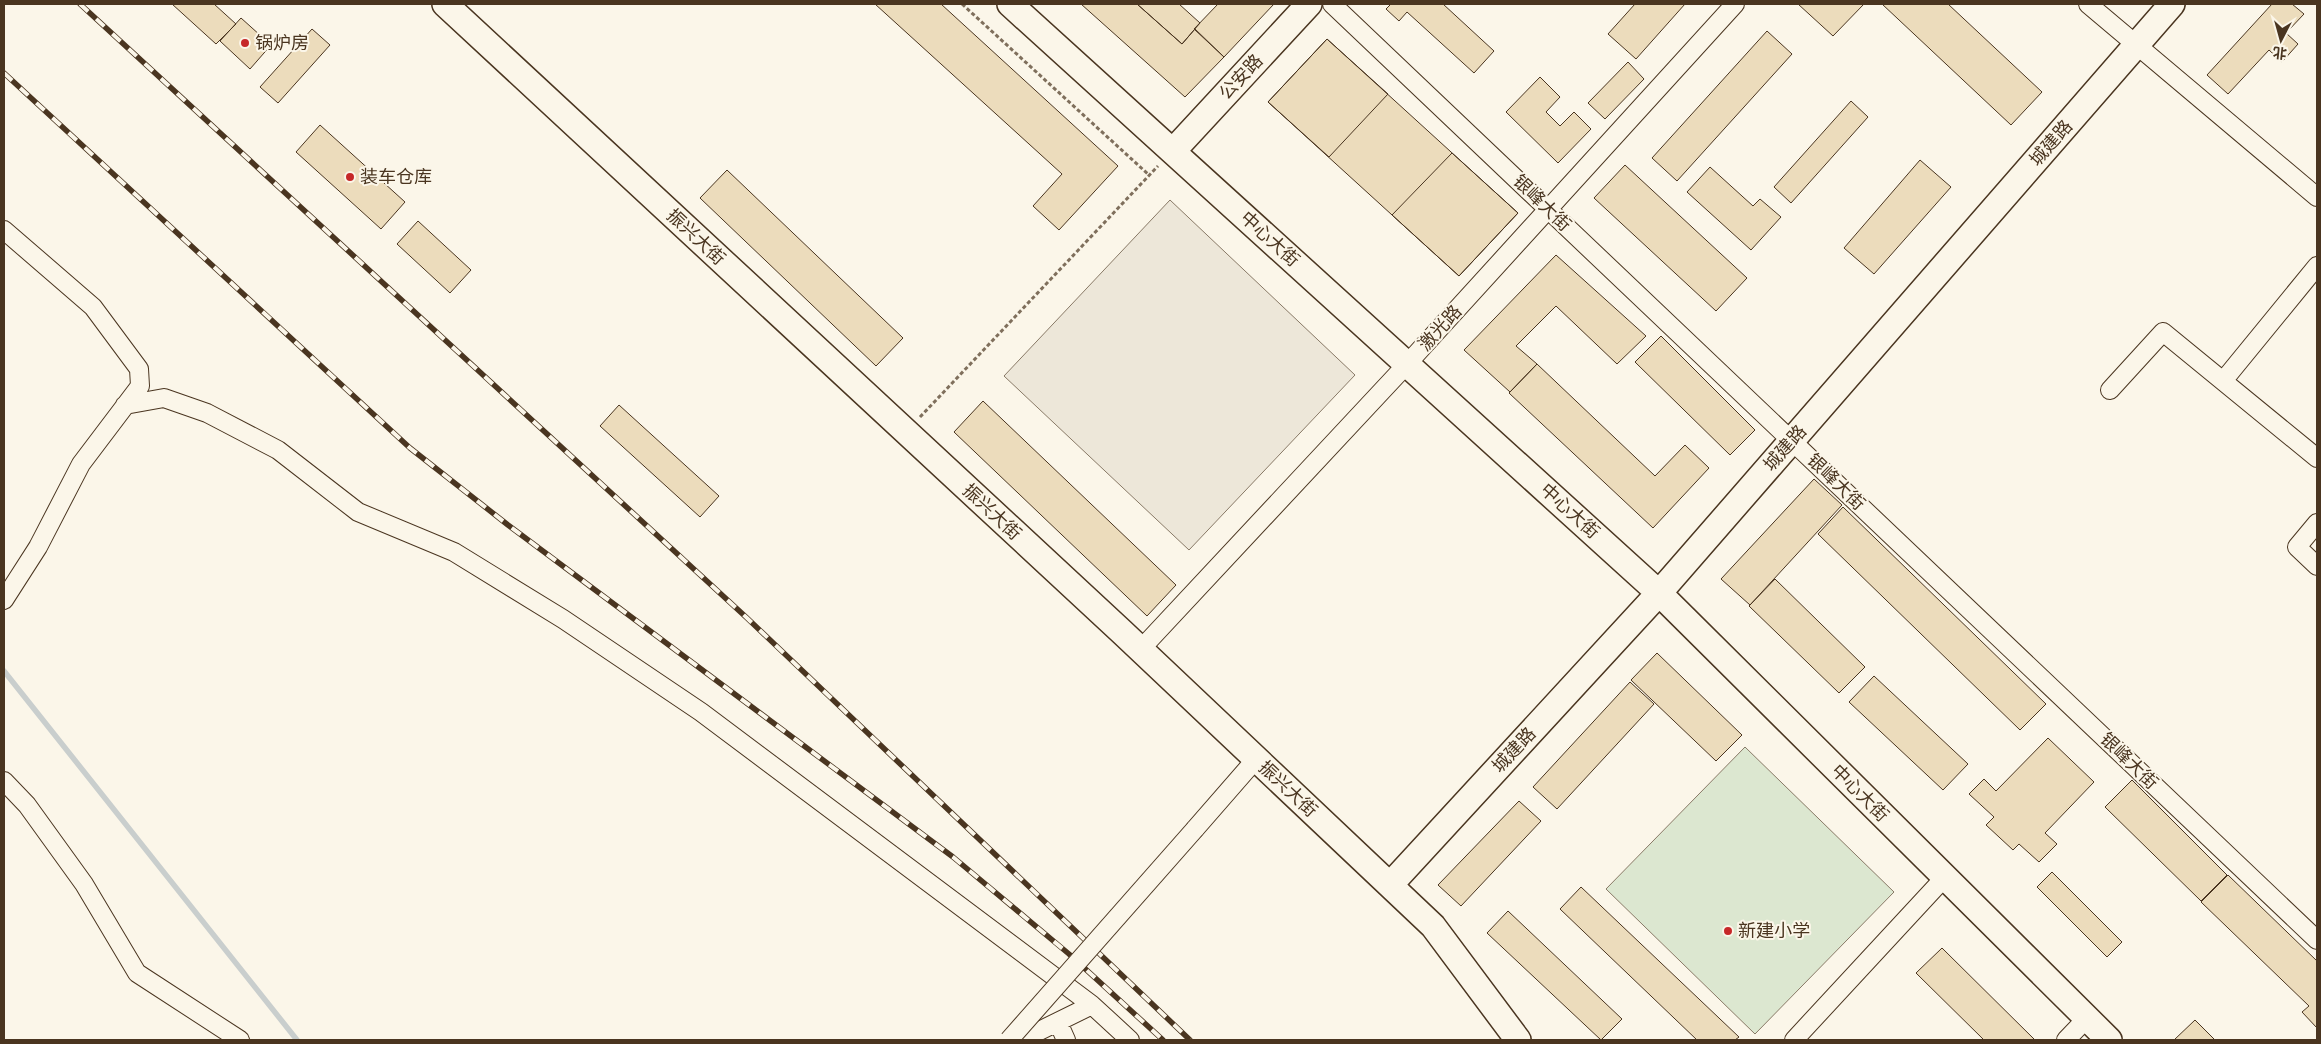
<svg xmlns="http://www.w3.org/2000/svg" width="2321" height="1044" font-family="'DM Sans','Noto Sans SC',sans-serif">
<rect width="100%" height="100%" fill="#fbf6e9"/>
<!-- green -->
<path fill="#dce7d0" stroke="#887966" d="M1745,747L1894,892L1755,1034L1606,889Z"/>
<!-- parking -->
<path fill="#ede7d9" stroke="#887966" d="M1170,200L1355,375L1189,550L1004,376Z"/>
<g fill="none" stroke-linecap="round" stroke-linejoin="round">
<!-- stream -->
<path stroke="#c9cecd" stroke-width="5.5" d="M4,671L297,1040"/>
</g>
<!-- building -->
<path fill="#ecdcbc" stroke="#4a3520" d="M172,4H214L236,24L216,44Z
M875,4H941L1118,166L1059,230L1033,206L1062,174Z
M1081,4H1137L1182,44L1195,29L1224,57L1185,97Z
M1137,4H1179L1200,23L1182,44Z
M1218,4H1274L1224,57L1194,29Z
M1391,4H1443L1494,51L1474,73L1407,12L1399,21L1386,9Z
M1635,4H1685L1636,59L1608,34Z
M1798,4H1864L1833,36Z
M1882,4H1948L2042,92L2011,125Z
M2272,4H2292L2304,14L2286,33L2298,44L2282,62L2269,50L2228,94L2207,75Z
M241,18L271,45L250,69L220,41Z
M312,29L330,45L278,103L260,87Z
M1767,31L1792,54L1677,181L1652,158Z
M1327,39L1518,213L1459,276L1268,102Z
M1327,39L1388,94L1329,157L1268,102Z
M1628,62L1644,79L1605,119L1588,103Z
M1540,77L1560,97L1546,112L1560,126L1574,112L1591,129L1558,163L1506,112Z
M1851,101L1868,117L1791,203L1774,187Z
M320,125L405,202L381,229L296,152Z
M1452,153L1518,213L1459,276L1392,215Z
M1920,160L1951,187L1874,274L1844,248Z
M1625,165L1747,278L1716,311L1594,198Z
M1710,167L1753,206L1760,199L1781,217L1751,250L1687,192Z
M727,170L903,338L876,366L700,198Z
M418,221L471,270L450,293L397,244Z
M1556,255L1646,336L1617,364L1556,306L1516,346L1537,364L1510,392L1464,350Z
M1661,336L1755,430L1730,455L1635,362Z
M1537,364L1655,476L1685,445L1709,468L1653,528L1509,393Z
M983,401L1176,585L1147,616L954,432Z
M619,405L719,496L700,517L600,426Z
M1814,479L1842,505L1750,605L1721,579Z
M1843,507L2046,704L2020,730L1818,534Z
M1775,579L1865,667L1839,693L1749,606Z
M1657,653L1742,735L1716,761L1631,680Z
M1874,676L1968,764L1943,790L1849,702Z
M1630,682L1654,704L1557,809L1533,787Z
M2048,738L2094,782L2045,833L2057,844L2039,862L2019,844L2013,850L1986,825L1994,817L1969,794L1984,779L1996,791Z
M2132,780L2227,875L2201,901L2105,807Z
M1519,801L1541,821L1461,906L1438,885Z
M2052,872L2122,942L2107,957L2037,887Z
M2228,875L2317,961V1028L2302,1012L2309,1006L2201,902Z
M1581,887L1739,1037L1735,1040H1697L1560,909Z
M1508,911L1622,1019L1601,1040L1487,933Z
M1942,948L2035,1040H1984L1916,973Z
M2195,1020L2215,1040H2174Z"/>
<g fill="none" stroke-linecap="round" stroke-linejoin="round">
<defs>
<path id="street" d="M1332,4L2317,940
M2088,4L2317,197
M4,230L93,307L139,369L140,386L81,464L38,547L4,600
M2223,381L2317,266
M2110,390L2163,332L2317,458
M125,405L164,398L207,413L278,450L358,512L454,552L563,619L701,712L1092,1005
M2317,523L2297,547L2317,566
M1140,650L1408,363L1735,4
M4,781L27,805L84,884L137,973L240,1040
M1195,829L1256,759
M1058,1022L1066,1040
M1025,1040L1029,1036L1092,1005L1130,1040
M1794,1040L1945,877
M2066,1040L2087,1018"/>
<path id="secondary" d="M445,4L1122,632L1433,926L1518,1040
M1010,4L1659,593L2109,1040
M1173,151L1309,4
M1390,885L1659,593L2172,4"/>
</defs>
<!-- street casing -->
<use href="#street" stroke="#4a3520" stroke-width="20"/>
<!-- secondary casing -->
<use href="#secondary" stroke="#4a3520" stroke-width="28"/>
<!-- path -->
<path stroke="#7f6f5c" stroke-width="3" stroke-dasharray="4 2.5" stroke-linecap="butt" d="M962,4L1149,175
M920,417L1158,166"/>
<!-- street -->
<use href="#street" stroke="#fbf6e9" stroke-width="18"/>
<!-- secondary -->
<use href="#secondary" stroke="#fbf6e9" stroke-width="25"/>
<defs>
<path id="rail" d="M80,4L747,618L1190,1040
M4,73L410,448L508,525L953,857L1069,954L1163,1040"/>
</defs>
<!-- rail casing -->
<use href="#rail" stroke="#4a3520" stroke-width="5.5"/>
<!-- rail -->
<use href="#rail" stroke="#fbf6e9" stroke-width="4" stroke-dasharray="11" stroke-linecap="butt"/>
<defs>
<path id="street-bridge" d="M1009,1040L1195,829"/>
</defs>
<!-- street-bridge casing -->
<use href="#street-bridge" stroke="#4a3520" stroke-width="20" stroke-linecap="butt"/>
<!-- street-bridge -->
<use href="#street-bridge" stroke="#fbf6e9" stroke-width="18"/>
</g>
<!-- markers -->
<g fill="#c62828" stroke="#fbf6e9" stroke-width="2">
<circle cx="245" cy="43" r="5"/>
<circle cx="350" cy="177" r="5"/>
<circle cx="1728" cy="931" r="5"/>
</g>
<g text-anchor="middle" dominant-baseline="central" stroke-width="4" stroke-linejoin="round" paint-order="stroke">
<!-- poi labels -->
<g font-size="18" fill="#4a3520" stroke="#fbf6e9" text-anchor="start">
<text x="255" y="43">锅炉房</text>
<text x="360" y="177">装车仓库</text>
<text x="1738" y="931">新建小学</text>
</g>
<!-- street labels -->
<g font-size="18" fill="#4a3520" stroke="#fbf6e9">
<text transform="translate(1241 77) rotate(-47)">公安路</text>
<text transform="translate(2051 143) rotate(-49)">城建路</text>
<text transform="translate(1542 203) rotate(44)">银峰大街</text>
<text transform="translate(696 237) rotate(43)">振兴大街</text>
<text transform="translate(1270 239) rotate(42)">中心大街</text>
<text transform="translate(1440 328) rotate(-48)">激光路</text>
<text transform="translate(1785 448) rotate(-49)">城建路</text>
<text transform="translate(1836 482) rotate(44)">银峰大街</text>
<text transform="translate(1570 511) rotate(42)">中心大街</text>
<text transform="translate(992 512) rotate(43)">振兴大街</text>
<text transform="translate(1514 750) rotate(-47)">城建路</text>
<text transform="translate(2129 761) rotate(44)">银峰大街</text>
<text transform="translate(1288 789) rotate(43)">振兴大街</text>
<text transform="translate(1860 793) rotate(45)">中心大街</text>
</g>
</g>
<!-- border -->
<rect width="2321" height="1044" fill="none" stroke="#4a3520" stroke-width="10"/>
<!-- north arrow -->
<g transform="translate(2281 40) rotate(186)" stroke="#fbf6e9" stroke-width="4" paint-order="stroke">
<path d="M0-4L9 19L0 12L-9 19Z" fill="#4a3520"/>
<text y="-8" font-size="14" font-weight="bold" text-anchor="middle" fill="#4a3520">北</text>
</g>
</svg>
